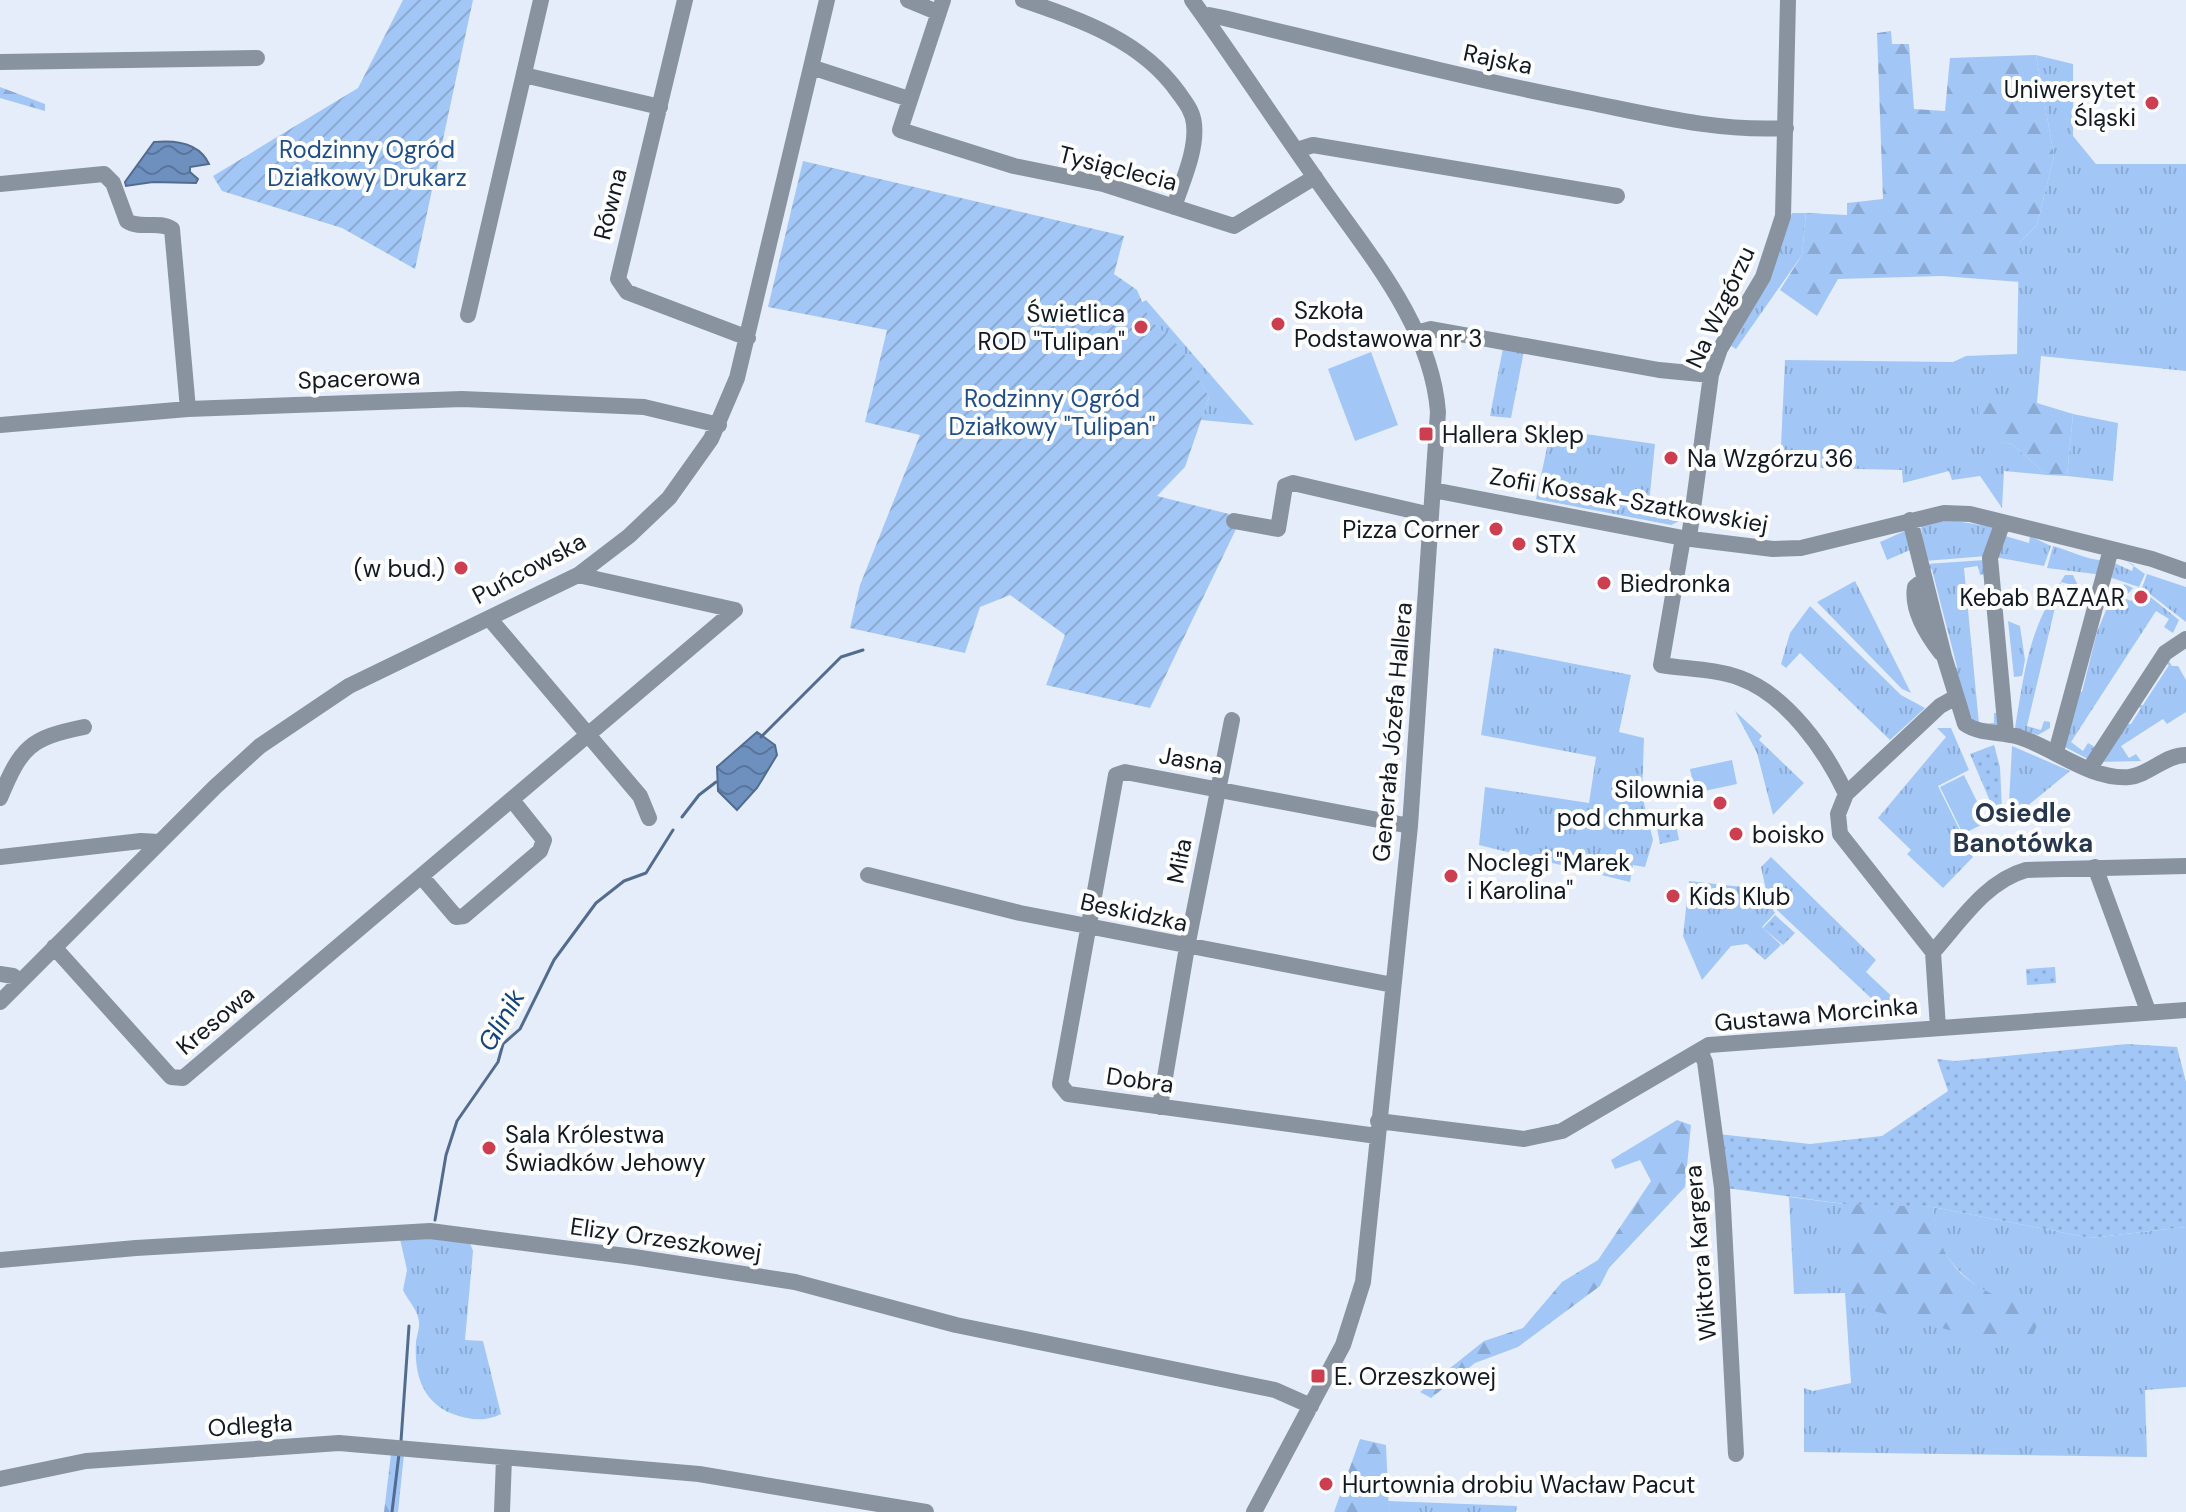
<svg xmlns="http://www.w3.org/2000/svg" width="2186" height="1512" font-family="'DM Sans',sans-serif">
<defs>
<pattern id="grass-tufts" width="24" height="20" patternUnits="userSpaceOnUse" patternTransform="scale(2)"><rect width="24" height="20" fill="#a2c7f7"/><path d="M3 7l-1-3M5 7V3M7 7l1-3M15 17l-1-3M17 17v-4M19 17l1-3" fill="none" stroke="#8aaad3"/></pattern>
<pattern id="forest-firs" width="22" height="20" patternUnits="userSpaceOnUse" patternTransform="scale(2)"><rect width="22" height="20" fill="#a2c7f7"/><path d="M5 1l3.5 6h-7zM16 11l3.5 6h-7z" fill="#8aaad3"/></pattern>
<pattern id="park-dots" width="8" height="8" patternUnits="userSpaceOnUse" patternTransform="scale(2)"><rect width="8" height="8" fill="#a2c7f7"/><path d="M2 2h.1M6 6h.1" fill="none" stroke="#8aaad3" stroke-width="1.8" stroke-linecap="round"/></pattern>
<pattern id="garden-furrows" width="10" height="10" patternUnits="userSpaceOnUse" patternTransform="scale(2)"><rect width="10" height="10" fill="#a2c7f7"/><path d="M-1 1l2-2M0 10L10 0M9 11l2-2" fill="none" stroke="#8aaad3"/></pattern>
<pattern id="water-waves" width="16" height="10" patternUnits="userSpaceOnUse" patternTransform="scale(2)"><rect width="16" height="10" fill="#6e90bf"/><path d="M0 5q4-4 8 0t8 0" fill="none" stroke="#59759b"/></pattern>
</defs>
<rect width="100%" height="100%" fill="#e5edfa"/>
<!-- grass -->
<path fill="url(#grass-tufts)" d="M2036,55L2073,64V136L2096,164H2186V371L2041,356L2037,403H1979V438L2012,444L2047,475L2004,471L2002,508L1980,476L1952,480L1949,471L1903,483L1902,470L1780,467L1785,360L1953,362L1966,356L2017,354L2019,243L2037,225L2054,156Z
M1792,213H1806L1802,255L1736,349L1731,346L1762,293Z
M1146,300L1254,425L1201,420L1209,397L1180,348L1150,320L1141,303Z
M1503,348L1524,351L1511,418L1490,416Z
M2073,414L2118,423L2113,481L2067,476Z
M1551,429L1655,444L1648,513L1684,519L1671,525L1536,499Z
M1949,520L1994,527L1986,556L1925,561L1921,526Z
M1907,530L1910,550L1887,560L1880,542Z
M2002,535L2029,543L2030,536L2051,546L2044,566L1995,557Z
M2053,546C2072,551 2087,561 2106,560L2103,575L2047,568Z
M1985,560L1986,574L1980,575L1978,566L1964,568L1979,724L1994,723V713H1999L1997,730L1975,727L1954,670L1957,667L1932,570L1926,564Z
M2125,560L2145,574L2139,587L2109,577L2112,562L2132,571L2134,565Z
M2147,574L2186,587V622L2142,588Z
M2065,575H2073L2084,598L2075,595L2076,586L2061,582L2027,726L2041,730L2044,721L2050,722V728L2038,735L2015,728C2026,664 2028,631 2065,575Z
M1855,581L1911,693L1902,689L1817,602Z
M2124,584L2133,588L2124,598L2131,601L2133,597L2143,603L2148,595L2179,620L2173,633L2164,627L2169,619L2156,611L2071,742L2083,751L2088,743L2095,747L2088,759L2061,745L2075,689L2082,692L2097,632L2109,603L2101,601L2109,585L2113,586L2112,595L2120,597Z
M1810,606L1901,695L1925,708L1890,740L1800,653L1786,668L1781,664L1790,633Z
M2008,621L2020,626L2025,660L2022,676L2014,677Z
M1494,648L1631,675L1619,732L1644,738L1642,795L1653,840L1645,867L1633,865L1630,882L1479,845L1485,787L1589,803L1596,757L1481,735Z
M2166,657L2172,666H2178L2186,680V712L2167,724L2163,719L2121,746L2129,758L2136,754L2141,761L2099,762L2125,724H2131L2141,708L2134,705H2143L2169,665L2162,662Z
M1735,711L1762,736L1759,740L1804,783L1773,815L1757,753Z
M1937,728H1951L1969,770L1938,786L1973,857L1943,888L1907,854L1911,850L1878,818L1946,737Z
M2012,746L2070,771L2008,822Z
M1771,857L1876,960L1866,972L1901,1005L1888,1014L1778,911L1767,894L1761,867Z
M1689,881L1760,889L1775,913L1762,927L1781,945L1765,960L1747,944L1731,946L1702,980L1683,936Z
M1789,1197L1845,1204V1292L1995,1299C1957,1273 1936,1255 1933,1207L2090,1238L2186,1227V1387L2145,1390L2147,1457L1804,1452V1388L1813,1391L1851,1383L1845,1293L1794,1294Z
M440,1237L470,1243L473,1251L465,1340L483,1341L501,1414C485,1422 469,1420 453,1414C422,1402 414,1374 416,1342C417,1333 421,1326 418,1317C416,1308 407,1299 403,1290L407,1270L400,1239Z
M1388,1501L1517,1506L1516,1512H1389Z"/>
<!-- forest -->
<path fill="url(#forest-firs)" d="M1891,31L1892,44H1909L1914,109L1945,111L1950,58L2036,55L2054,156L2037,225L2019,243L2020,282L1942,276L1838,279L1817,316L1780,290L1802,255L1806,213L1847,215V203L1883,199L1877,33Z
M0,87L45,104V111L0,98Z
M1978,403H2037L2073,414L2067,476L2047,475L2012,444L1979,439Z
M1677,1120L1691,1125L1685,1187L1609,1268L1600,1286L1518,1347L1475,1363L1431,1398L1420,1392L1484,1341L1523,1328L1562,1282L1598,1260L1651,1181L1640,1160L1615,1169L1611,1160Z
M1884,1203L1933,1207C1938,1270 1976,1294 2033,1307L2038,1323L2031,1340H1989L1854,1306L1845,1292V1204Z
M1360,1439L1386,1445L1389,1512H1334Z
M391,1454H404L398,1512H384Z"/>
<!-- park -->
<path fill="url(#park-dots)" d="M1994,745L2000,767L2002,810L1995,813L1970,754Z
M1673,809L1679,840L1660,844L1654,812Z
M1775,915L1795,933L1783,945L1763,928Z
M2055,967L2056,983L2027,985L2026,969Z
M2127,1044L2177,1047L2186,1082V1227L2090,1238L1933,1207L1845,1204L1726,1188L1718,1134L1810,1144L1882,1136L1948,1091L1937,1059L1955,1061Z"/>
<!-- garden -->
<path fill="url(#garden-furrows)" d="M403,0H473L415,269L342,228L222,191L213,176L358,88Z
M803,161L1124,236L1114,274L1137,290L1150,320L1180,347L1209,397L1185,467L1157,496L1229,514L1227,524L1237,527L1150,708L1046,685L1065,635L1010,595L980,607L965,653L850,628L860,585L920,435L865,422L887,330L768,307Z"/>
<!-- pitch -->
<path fill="#a2c7f7" d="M2058,253H2125V266H2058Z
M1371,352L1398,425L1355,441L1328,369Z
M1732,760L1737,784L1695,793L1690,769Z
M1964,775L1987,822L1963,834L1940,787Z"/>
<!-- water -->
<path fill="url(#water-waves)" stroke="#526c90" stroke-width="2" d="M154,142C175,140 199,142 209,164L190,167V172L198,179L196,183L153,182L126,186L125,182Z
M757,732L775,745L777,755L757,788L737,810L718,791L717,767Z"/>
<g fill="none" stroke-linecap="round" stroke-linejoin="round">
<!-- stream -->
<path stroke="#526c90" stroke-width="3" d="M761,737L841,657L863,650
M682,817L699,795L716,782
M435,1220L446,1155L457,1121L498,1062L503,1044L520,1029L554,960L596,903L624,881L646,873L673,830
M401,1441L409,1326
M392,1512L399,1454"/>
<!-- minor -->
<path stroke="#89939f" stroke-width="16" d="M685,0L618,279L627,292L748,338
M908,0L937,12
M943,0L900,130L1014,166L1103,184L1234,226L1315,177
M1023,0C1081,20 1141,40 1178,92C1185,102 1193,111 1194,124C1197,151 1182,182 1174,207
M1192,0C1234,58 1273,118 1314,176C1363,248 1431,322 1438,412L1410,826L1363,1282L1343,1345L1254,1512
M1205,18L1209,15L1224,18C1344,47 1465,78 1587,102C1652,115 1719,132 1786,128
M0,62L257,58
M811,67L909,99
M524,75L660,107
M1297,150L1313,145L1617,196
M0,184L104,174L113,183L127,221C141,230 158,220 172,229L188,409
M468,315L541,0
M1416,333L1431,329L1659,370L1711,375
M0,425L188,409L462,399L644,407L719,425
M1433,490L1683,538L1773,549L1801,548L1944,513L1970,514L2152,559L2186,571
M1910,520L1944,656L1965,724C1981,735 2001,731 2019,737C2054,748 2090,780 2129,777C2149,775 2165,755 2186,755
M1234,521L1278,529L1285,486L1293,483L1431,515
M2003,522L1990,558L2006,733
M1683,538L1661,665C1686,669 1716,669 1740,678C1787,695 1826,751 1846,794L1838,814L1840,834L1933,952
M1689,538L1711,375L1720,349L1763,277L1783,216L1788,0
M578,575L735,610
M1925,579L1915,587C1911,610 1927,635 1941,653
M489,618L640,796L649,818
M2056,752L2111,549
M2090,768L2165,653L2186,639
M1846,794L1940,706L1956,697
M0,798C21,747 30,738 84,727
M0,857L141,841L159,842
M2095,867L2148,1011
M868,875L1020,913L1393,985
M421,876L456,917L464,916L540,851L544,840L512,800
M54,947L171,1077L183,1078L735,610
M1933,952C1960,922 1986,881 2026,870L2186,866
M1933,952L1938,1028
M0,974L13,976L20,981
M0,1002L215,787L260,746L349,686L578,575L629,536L669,498L711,439L737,378L827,0
M1700,1051L1705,1062L1722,1188L1736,1454
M1160,1107L1187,947L1232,720
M1378,1121L1524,1139L1562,1131L1709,1045L2186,1010
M1377,1136L1068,1094L1060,1084L1116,775L1125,772L1410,826
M0,1260L136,1248L430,1231L634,1257L795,1282L956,1325L1275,1390L1311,1406
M0,1479L86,1461L339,1443L699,1474L926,1512
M502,1512L504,1458"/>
</g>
<!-- markers -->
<g fill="#ce3e51" stroke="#fff" stroke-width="3">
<circle cx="2152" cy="103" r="8"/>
<circle cx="1278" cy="324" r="8"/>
<circle cx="1141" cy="327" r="8"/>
<rect x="1418" y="426" width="16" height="16" rx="4"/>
<circle cx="1671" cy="458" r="8"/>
<circle cx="1496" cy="529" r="8"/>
<circle cx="1519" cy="544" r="8"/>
<circle cx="461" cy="568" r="8"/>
<circle cx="1604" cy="583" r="8"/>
<circle cx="2141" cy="597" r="8"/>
<circle cx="1720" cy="803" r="8"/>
<circle cx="1736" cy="834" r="8"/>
<circle cx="1451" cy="876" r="8"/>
<circle cx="1673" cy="896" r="8"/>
<circle cx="489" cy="1148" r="8"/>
<rect x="1310" y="1368" width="16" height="16" rx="4"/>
<circle cx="1326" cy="1484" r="8"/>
</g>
<g text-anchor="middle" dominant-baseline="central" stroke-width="8" stroke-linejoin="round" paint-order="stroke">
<!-- street labels -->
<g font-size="24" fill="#111923" stroke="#fff">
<text transform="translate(1498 59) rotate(12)">Rajska</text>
<text transform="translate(1118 168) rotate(14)">Tysiąclecia</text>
<text transform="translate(610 204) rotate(-76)">Równa</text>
<text transform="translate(1720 307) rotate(-65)">Na Wzgórzu</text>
<text transform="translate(359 378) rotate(-2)">Spacerowa</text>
<text transform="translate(1629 500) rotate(10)">Zofii Kossak-Szatkowskiej</text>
<text transform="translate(529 568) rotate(-28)">Puńcowska</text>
<text transform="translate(1392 732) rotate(-85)">Generała Józefa Hallera</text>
<text transform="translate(1191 760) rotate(10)">Jasna</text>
<text transform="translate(1179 861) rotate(-79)">Miła</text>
<text transform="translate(1134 912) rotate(12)">Beskidzka</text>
<text transform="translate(1816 1014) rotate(-5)">Gustawa Morcinka</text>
<text transform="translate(215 1020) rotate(-40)">Kresowa</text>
<text transform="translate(1140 1080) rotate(8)">Dobra</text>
<text transform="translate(666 1239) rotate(8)">Elizy Orzeszkowej</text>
<text transform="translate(1700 1253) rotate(-95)">Wiktora Kargera</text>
<text transform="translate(250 1425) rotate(-4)">Odległa</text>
</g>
<!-- poi labels -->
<g font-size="24" fill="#111923" stroke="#fff" text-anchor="start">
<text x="2136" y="89" text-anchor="end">Uniwersytet<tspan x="2136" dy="28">Śląski</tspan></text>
<text x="1294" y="310">Szkoła<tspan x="1294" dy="28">Podstawowa nr 3</tspan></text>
<text x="1125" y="313" text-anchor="end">Świetlica<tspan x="1125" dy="28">ROD "Tulipan"</tspan></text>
<text x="1442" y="434">Hallera Sklep</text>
<text x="1687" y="458">Na Wzgórzu 36</text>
<text x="1480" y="529" text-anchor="end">Pizza Corner</text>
<text x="1535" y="544">STX</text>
<text x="445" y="568" text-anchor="end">(w bud.)</text>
<text x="1620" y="583">Biedronka</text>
<text x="2125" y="597" text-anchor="end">Kebab BAZAAR</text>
<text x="1704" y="789" text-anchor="end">Silownia<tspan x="1704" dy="28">pod chmurka</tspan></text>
<text x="1752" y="834">boisko</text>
<text x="1467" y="862">Noclegi "Marek<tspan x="1467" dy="28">i Karolina"</tspan></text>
<text x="1689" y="896">Kids Klub</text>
<text x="505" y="1134">Sala Królestwa<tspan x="505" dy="28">Świadków Jehowy</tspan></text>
<text x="1334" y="1376">E. Orzeszkowej</text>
<text x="1342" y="1484">Hurtownia drobiu Wacław Pacut</text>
</g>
<!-- park labels -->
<g font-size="24" fill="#1f4d88" stroke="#fff">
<text x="367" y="149">Rodzinny Ogród<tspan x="367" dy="28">Działkowy Drukarz</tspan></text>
<text x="1052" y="398">Rodzinny Ogród<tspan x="1052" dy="28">Działkowy "Tulipan"</tspan></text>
</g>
<!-- neighbourhood labels -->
<g font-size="26" font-weight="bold" fill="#26374e" stroke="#fff">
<text x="2023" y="813">Osiedle<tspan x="2023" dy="30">Banotówka</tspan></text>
</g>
<!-- water labels -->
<g font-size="26" font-style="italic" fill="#13427c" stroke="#fff">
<text transform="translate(501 1020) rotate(-60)">Glinik</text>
</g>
</g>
</svg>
